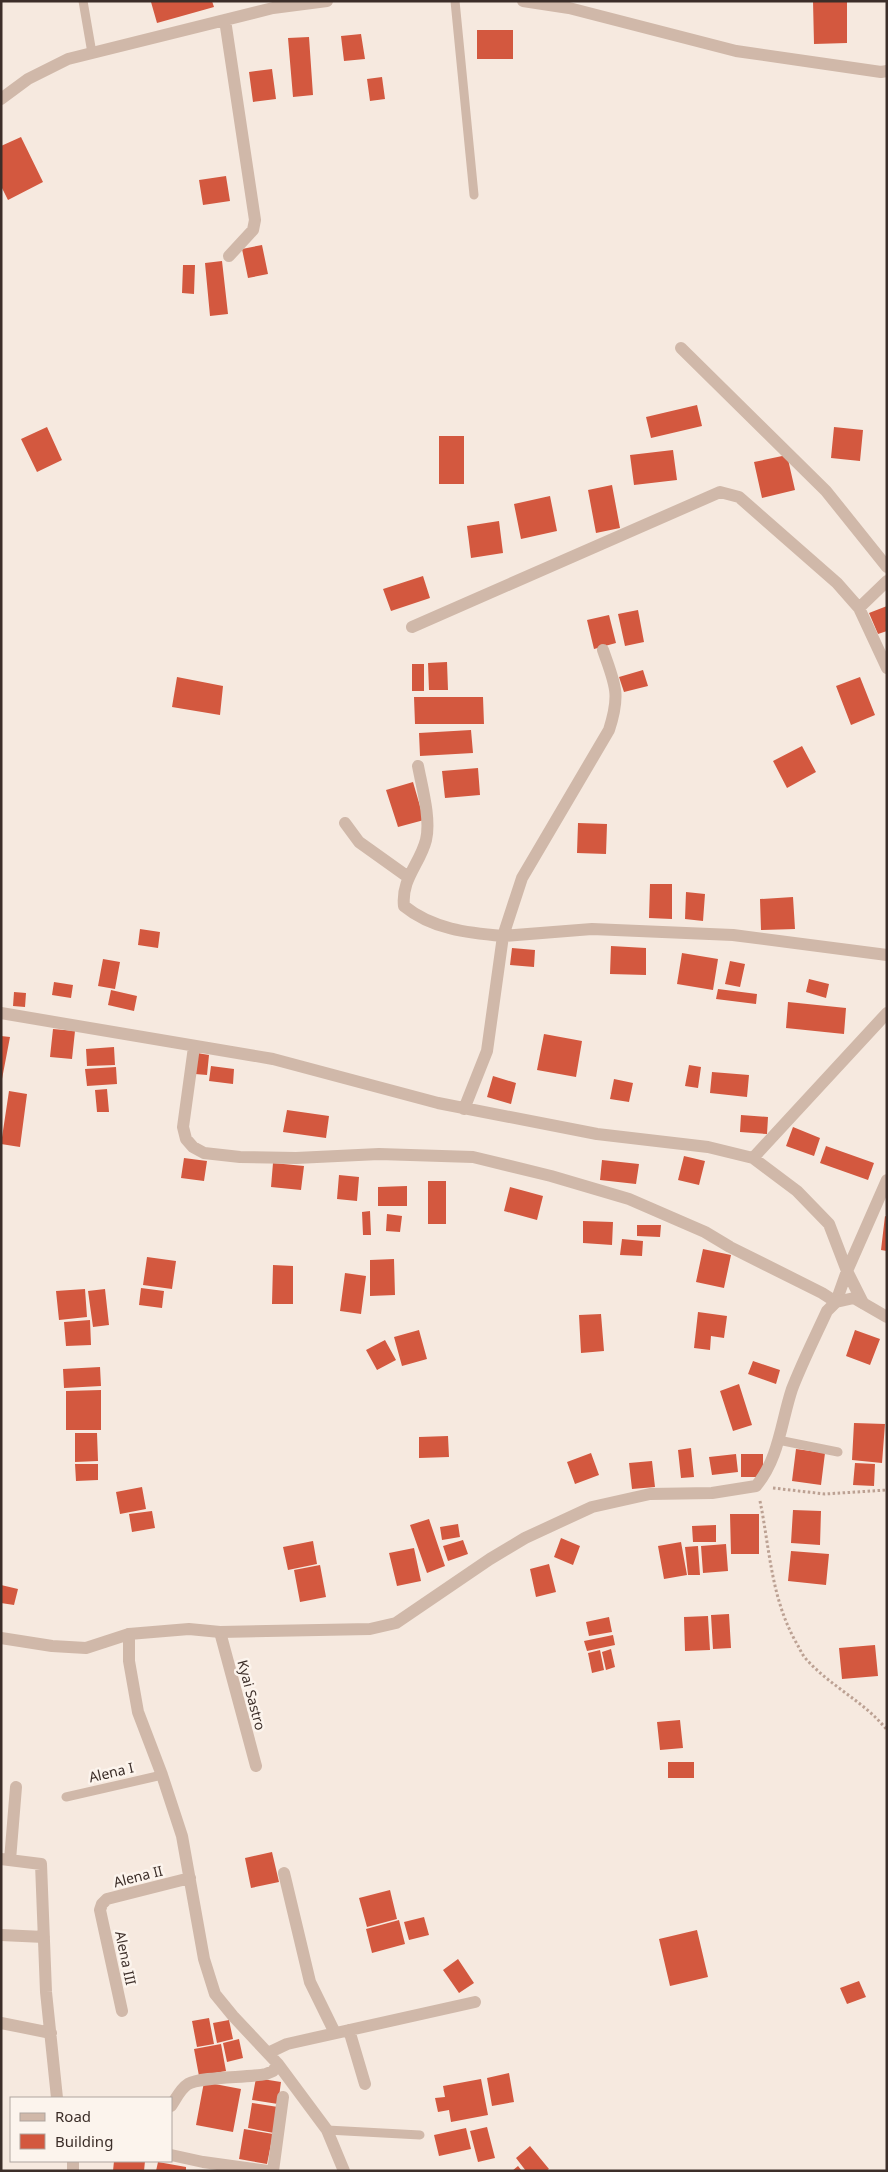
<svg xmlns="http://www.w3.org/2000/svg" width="888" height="2172" font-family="'Noto Sans',sans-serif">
<rect width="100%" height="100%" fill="#f6e9df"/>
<!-- building -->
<path fill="#d3583f" d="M212,1L214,7L157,23L151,2Z
M813,1H847V43L814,44Z
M477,30H513V59H477Z
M361,34L365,59L344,61L341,36Z
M309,37L313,95L293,97L288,38Z
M272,69L276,99L253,102L249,72Z
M382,77L385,99L370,101L367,79Z
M21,137L43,182L8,200L1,186V146Z
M226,176L230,201L203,205L199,180Z
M262,245L268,274L248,278L242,249Z
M222,261L228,314L210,316L205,263Z
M183,265H195L194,294L182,293Z
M697,405L702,426L651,438L646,417Z
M47,427L62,460L37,472L21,439Z
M834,427L863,430L860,461L831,458Z
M439,436H464V484H439Z
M673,450L677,480L634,485L630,455Z
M787,455L795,490L762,498L754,462Z
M612,485L620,528L596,533L588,490Z
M550,496L557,531L521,539L514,504Z
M499,521L503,553L471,558L467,526Z
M423,576L430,598L391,611L383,589Z
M887,606V631L878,634L869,613Z
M638,610L644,642L625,646L618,614Z
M609,615L616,643L594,649L587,620Z
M447,662L448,690H429L428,663Z
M412,664H424V691H412Z
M643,670L648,686L624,692L619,677Z
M177,677L223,686L220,715L172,707Z
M860,677L875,715L851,725L836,686Z
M414,697H483L484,724H415Z
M471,730L473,753L420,756L419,733Z
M802,746L816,772L787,788L773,761Z
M478,768L480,795L445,798L442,771Z
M413,782L424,820L398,827L386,790Z
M578,823L607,824L606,854L577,853Z
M650,884H672V919L649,918Z
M686,892L705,894L703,921L685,919Z
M793,897L795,929L761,930L760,899Z
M140,929L160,932L158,948L138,945Z
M611,946L646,948V975L610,974Z
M512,948L535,950L534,967L510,965Z
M682,953L718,959L713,990L677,984Z
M103,959L120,962L115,989L98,986Z
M730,961L745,964L740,987L725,984Z
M809,979L829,984L826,998L806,992Z
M54,982L73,985L71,998L52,995Z
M718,989L757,994L756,1004L716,999Z
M111,990L137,996L134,1011L108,1005Z
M14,992L26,993L25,1007L13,1006Z
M788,1002L846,1008L844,1034L786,1028Z
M53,1029L75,1031L72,1059L50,1057Z
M544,1034L582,1041L576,1077L537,1070Z
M1,1036L10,1037L2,1079H1Z
M114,1047L115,1065L87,1066L86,1049Z
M197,1053L209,1055L207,1075L195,1074Z
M689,1065L701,1067L698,1088L685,1086Z
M211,1066L234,1069L233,1084L209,1081Z
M116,1067L117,1084L87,1086L85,1069Z
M712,1072L749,1075L747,1097L710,1093Z
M493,1076L516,1083L511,1104L487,1097Z
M614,1079L633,1083L629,1102L610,1099Z
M107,1089L109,1112H97L95,1090Z
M9,1091L27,1094L20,1147L1,1144Z
M287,1110L329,1116L326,1138L283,1132Z
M741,1115L768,1117L767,1134L740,1132Z
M793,1127L820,1138L814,1156L786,1146Z
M826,1146L874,1163L868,1180L820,1163Z
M684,1156L705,1161L699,1185L678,1180Z
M184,1158L207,1161L204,1181L181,1178Z
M602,1160L639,1164L636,1184L600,1180Z
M273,1163L304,1166L301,1190L271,1187Z
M339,1175L359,1177L357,1201L337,1199Z
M428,1181H446V1224H428Z
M407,1186V1206H378V1187Z
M510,1187L543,1196L537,1220L504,1211Z
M370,1211L371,1235H363L362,1212Z
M387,1214L402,1216L400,1232L386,1231Z
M885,1216L887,1217V1251L881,1250Z
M583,1221L613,1222L612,1245L583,1243Z
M637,1225H661L660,1237L637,1236Z
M622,1239L643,1241L642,1256L620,1255Z
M703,1249L731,1255L724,1288L696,1282Z
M147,1257L176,1261L172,1289L143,1285Z
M394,1259L395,1295L370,1296V1260Z
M273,1265L293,1266V1304H272Z
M345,1273L366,1276L361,1314L340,1311Z
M141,1288L164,1291L162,1308L139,1305Z
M85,1289L87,1317L59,1320L56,1291Z
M105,1289L109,1325L93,1327L88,1291Z
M698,1312L727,1316L724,1338L711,1336L710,1350L694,1348Z
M601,1314L604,1351L581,1353L579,1315Z
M90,1320L91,1345L66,1346L64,1322Z
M419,1330L427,1359L402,1366L394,1337Z
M855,1330L880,1339L870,1365L846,1356Z
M385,1340L396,1360L377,1370L366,1350Z
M753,1361L780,1370L776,1384L748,1374Z
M100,1367L101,1386L64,1388L63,1369Z
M739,1384L752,1425L733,1431L720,1391Z
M101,1390V1430H66V1391Z
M854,1423L885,1424L882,1463L852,1460Z
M75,1433H97L98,1461L75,1462Z
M448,1436L449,1457L419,1458V1437Z
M691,1448L694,1477L681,1478L678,1450Z
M796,1449L825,1453L821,1485L792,1481Z
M591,1453L599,1475L575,1484L567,1462Z
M736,1454L738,1472L712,1475L709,1457Z
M741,1454H763V1477H741Z
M652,1461L655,1487L632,1489L629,1463Z
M855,1463L875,1464L874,1486L853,1485Z
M75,1464H98V1480L76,1481Z
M142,1487L146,1509L120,1514L116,1492Z
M793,1510L821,1511L820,1545L791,1543Z
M152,1511L155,1528L132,1532L129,1514Z
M730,1514H759V1554H731Z
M429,1519L445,1566L427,1573L410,1525Z
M458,1524L460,1537L442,1540L440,1527Z
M716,1525V1542H693L692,1526Z
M561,1538L580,1546L573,1565L554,1557Z
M463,1540L468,1554L448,1561L443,1546Z
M313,1541L317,1564L288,1570L283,1547Z
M681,1542L687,1575L664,1579L658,1546Z
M726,1544L728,1571L703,1573L701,1546Z
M698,1546L700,1575H688L685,1547Z
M414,1548L421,1581L397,1586L389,1553Z
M791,1551L829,1554L826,1585L788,1581Z
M549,1564L556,1592L536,1597L530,1569Z
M320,1565L326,1597L300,1602L294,1570Z
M1,1585L18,1589L14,1605L1,1603Z
M729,1614L731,1648L713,1649L711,1615Z
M708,1616L710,1650L685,1651L684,1617Z
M609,1617L612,1632L589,1636L586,1622Z
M613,1635L615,1645L587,1651L584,1641Z
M875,1645L878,1676L842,1679L839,1648Z
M611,1649L615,1667L606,1670L602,1652Z
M600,1650L604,1670L592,1673L588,1653Z
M680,1720L683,1748L660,1750L657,1722Z
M668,1762H694V1778H668Z
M272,1852L279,1882L251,1888L245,1858Z
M390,1890L397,1919L367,1927L359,1898Z
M424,1917L429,1935L409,1940L404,1922Z
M399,1920L405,1944L372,1953L366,1929Z
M697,1930L708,1977L670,1986L659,1939Z
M458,1959L474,1983L459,1993L443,1970Z
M859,1981L866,1997L847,2004L840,1988Z
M209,2018L214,2044L197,2047L192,2021Z
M229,2020L233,2039L217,2043L213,2023Z
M239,2039L243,2058L227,2062L223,2043Z
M221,2044L226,2071L199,2076L194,2049Z
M509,2073L514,2102L492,2106L487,2078Z
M256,2078L281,2082L278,2104L252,2100Z
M481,2079L488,2115L451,2122L449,2110L438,2112L435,2098L445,2097L443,2086Z
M204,2082L241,2089L233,2132L196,2125Z
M252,2103L278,2107L274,2133L248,2128Z
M487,2127L495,2158L478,2162L470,2131Z
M466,2128L471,2149L439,2156L434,2135Z
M244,2129L273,2134L267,2164L239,2159Z
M530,2146L549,2169L546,2171H526L516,2158Z
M114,2161H145L144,2171H113Z
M158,2162L186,2167V2171H156Z
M518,2166L522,2171H512Z"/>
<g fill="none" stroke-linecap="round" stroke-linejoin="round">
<!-- path -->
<path stroke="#bca193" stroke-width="3" stroke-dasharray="2.5 2.5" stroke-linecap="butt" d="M773,1488L825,1494L887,1490
M760,1501C770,1550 771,1599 797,1644C800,1649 802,1655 807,1660C830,1686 865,1702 887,1730"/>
<!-- service -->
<path stroke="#d0b8a9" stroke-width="9" d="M83,1L92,53
M455,1L474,195
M778,1440L838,1452
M66,1797L162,1775
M327,2130L420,2135"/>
<!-- minor -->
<path stroke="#d0b8a9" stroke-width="12" d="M523,1L569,8L736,51L881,72L887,71
M225,20L255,220L253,230L229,256
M1,99L28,79L68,59L273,8L327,1
M681,348L826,491L887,567
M859,608L887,581
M412,627L720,492L739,497L837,583L859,608L887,668
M418,766C422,787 431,819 426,840C420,864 401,879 404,906C432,929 468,933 503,936L522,878L609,730C621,693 615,685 603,650
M345,823L359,842L408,877
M1,1013L273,1059L438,1103L597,1134L708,1147L753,1158L797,1191L829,1224L847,1271L863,1303
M194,1047L183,1127L186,1139L193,1147L204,1153L240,1157L296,1158L379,1154L473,1157L551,1176L629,1199L705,1232L730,1247L822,1293L836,1302L847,1271L887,1180
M464,1109L487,1051L503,936L592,929L733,935L887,955
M753,1158L887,1013
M220,1632L256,1766
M129,1634V1661L138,1712L162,1775L182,1836L204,1959L215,1994L233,2016L278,2064L327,2130L344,2171
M1,1859L41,1864L46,1992L57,2098
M10,1860L16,1787
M284,1873L310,1982L335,2033
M1,1935L44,1937
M122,2011L100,1910L102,1904L107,1899L190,1878
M1,2023L51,2033
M349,2030L365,2084
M268,2053L287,2044L475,2002
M171,2106C176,2099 180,2089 188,2084C202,2076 247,2078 266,2074L273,2071L278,2064
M171,2155L203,2162L268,2171
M73,2161V2171
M273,2171L283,2097"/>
<!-- tertiary -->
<path stroke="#d0b8a9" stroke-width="12" d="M1,1638L52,1646L86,1648L129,1634L189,1629L220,1632L370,1629L396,1623L490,1559L525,1538L592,1507L650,1494L712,1493L756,1486C779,1459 781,1422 792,1389C802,1363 815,1337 827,1311L836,1302L854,1298L887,1317"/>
</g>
<g text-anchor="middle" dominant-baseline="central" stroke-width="5" stroke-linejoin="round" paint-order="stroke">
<!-- street labels -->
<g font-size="14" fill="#3c2e29" stroke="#fcf4ed">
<text transform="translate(252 1695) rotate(75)">Kyai Sastro</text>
<text transform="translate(111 1772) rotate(-13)">Alena I</text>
<text transform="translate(138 1876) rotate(-14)">Alena II</text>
<text transform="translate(126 1958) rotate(78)">Alena III</text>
</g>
</g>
<!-- border -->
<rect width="888" height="2172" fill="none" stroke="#3c2e29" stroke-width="5"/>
<!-- legend -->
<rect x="10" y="2097" width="162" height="65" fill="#fcf4ed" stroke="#afa59f"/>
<rect x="20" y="2113" width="25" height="8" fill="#d0b8a9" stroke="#afa59f"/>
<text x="55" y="2122" font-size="15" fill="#3c2e29">Road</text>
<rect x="20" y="2134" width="25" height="15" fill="#d3583f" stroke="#afa59f"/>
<text x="55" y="2147" font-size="15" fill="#3c2e29">Building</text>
</svg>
